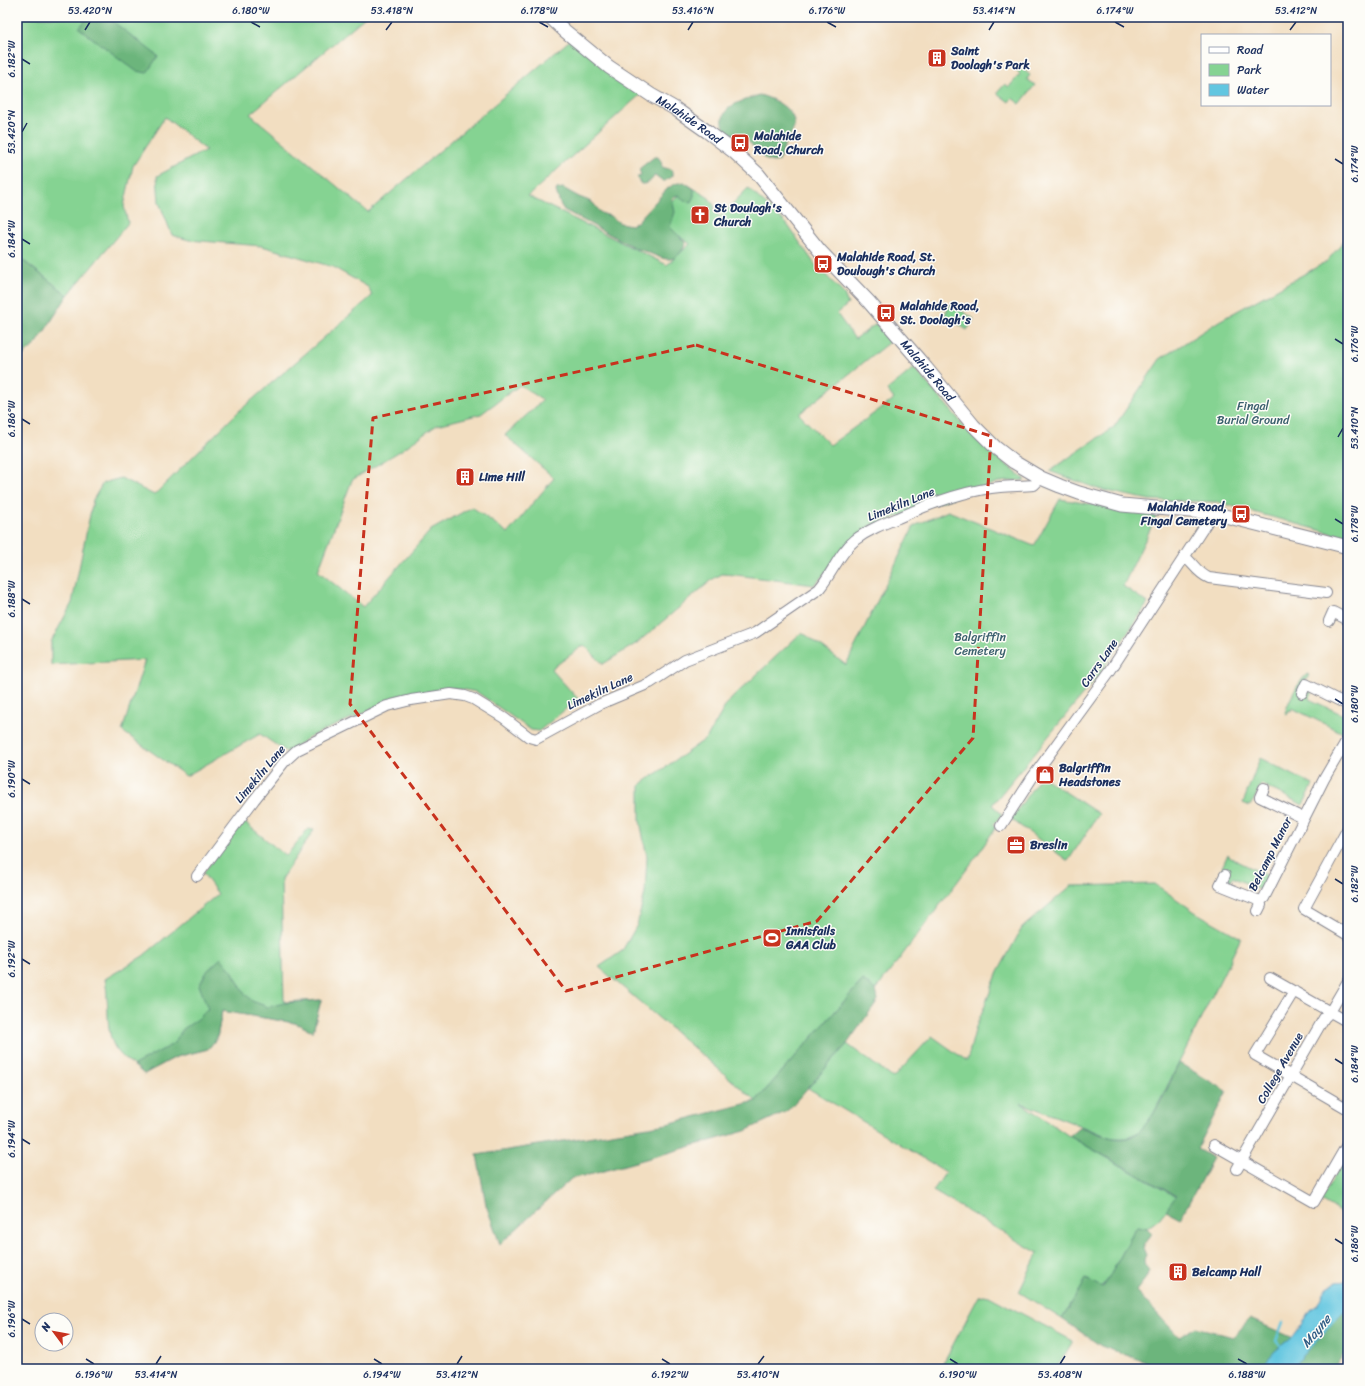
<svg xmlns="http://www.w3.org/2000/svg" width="1365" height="1386" font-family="Sriracha,sans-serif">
<rect width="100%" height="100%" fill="#fdfcf7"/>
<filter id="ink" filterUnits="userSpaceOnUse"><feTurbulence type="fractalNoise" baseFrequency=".025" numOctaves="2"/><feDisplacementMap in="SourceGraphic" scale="8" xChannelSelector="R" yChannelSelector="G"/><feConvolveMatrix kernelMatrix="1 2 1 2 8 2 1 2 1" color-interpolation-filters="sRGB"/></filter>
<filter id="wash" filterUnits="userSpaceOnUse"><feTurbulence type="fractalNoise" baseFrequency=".012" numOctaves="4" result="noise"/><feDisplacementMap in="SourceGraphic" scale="16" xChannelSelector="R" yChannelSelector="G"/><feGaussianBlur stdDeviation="0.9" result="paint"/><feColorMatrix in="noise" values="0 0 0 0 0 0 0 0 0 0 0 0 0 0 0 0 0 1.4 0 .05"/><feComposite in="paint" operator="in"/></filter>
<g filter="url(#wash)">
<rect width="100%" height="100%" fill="#f2dec1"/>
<!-- green -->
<path fill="#85d392" stroke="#508178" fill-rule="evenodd" d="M17,17H365L250,114L368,212L570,40L642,93L528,196L667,265L690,244L658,220L687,184L709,198L715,207L713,210L720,217L748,188L787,224L814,263L844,294L848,304L837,314L855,339L876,324L893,339L799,414L830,445L894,399L887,390L914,368L975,438L1025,480L999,482L870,526L814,585L736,575L722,574L713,579L637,643L603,664L584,645L551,669L578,699L539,731L531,730L477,692L454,688L422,693L386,703L309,737L288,753L260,734L186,776L122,731L145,660L51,665V642L72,603L93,500L103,483L121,478L154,495L238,412L372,296L368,287L333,267L262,246L189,240L172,235L159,202L157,176L206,150L165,117L133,166L124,206L128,223L68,295L17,256ZM520,385L543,400L505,435L554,478L508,533L472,507L431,530L363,607L318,571L352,480L400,451L437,425L481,414Z
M1019,66L1030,75L1027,79L1035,85L1020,104L1012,98L1009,102L997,93L1005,84L1009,87L1020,74L1016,70Z
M1347,238H1348V538L1217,502L1149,500L1098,489L1049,471L1114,427L1160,359L1219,321L1326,262Z
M951,304L974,319L967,330L944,315Z
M1060,499L1157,515L1123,586L1148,603L1098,676L992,805L1002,814L993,825L996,827L976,857L876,990L863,980L756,1101L599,967L622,951L637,925L645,893L647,857L640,821V785L707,738L726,705L734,696L802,632L846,665L914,526L948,511L1034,546Z
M1307,674L1309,675L1306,680L1305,679L1299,692L1305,695L1308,692L1313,691L1309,699L1348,717V723L1343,733L1292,708L1291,711L1289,710L1287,714L1285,713C1288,702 1298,682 1307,674Z
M1260,758L1313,785L1303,805L1261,784L1255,798L1250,806L1243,803Z
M1041,776L1099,814L1068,861L1011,819Z
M243,821L286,856L308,829L314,830L281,879L284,1002L321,1000L313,1031L295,1023L222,1011L217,1038L208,1049L176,1057L144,1074C135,1066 123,1059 116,1049C106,1033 109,1016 107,998C107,992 106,985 105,979L143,956L218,894L203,873Z
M1228,854L1229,855V857L1268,876L1261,890L1232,877L1229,885L1228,880L1229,876L1220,872Z
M1155,884L1195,912L1241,938L1152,1117L1140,1131L1127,1138H1112L1021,1103L1069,1136L1176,1197L1159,1219L1147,1228L1137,1226L1111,1274L1101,1287L1086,1279L1062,1319L1019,1292L1038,1253L933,1191L946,1172L808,1088L847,1044L893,1078L932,1036L967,1061L976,1027L998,972L1022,928L1071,886Z
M1348,1152V1175L1346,1183L1348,1185V1187L1345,1189C1351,1197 1345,1206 1341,1213L1323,1202L1321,1203L1320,1201Z
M984,1295L989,1296L1073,1341L1056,1369H940L979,1296Z"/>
<!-- forest -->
<path fill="#6cb57c" stroke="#44726d" d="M88,17H107L158,56L147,73L136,71L79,28Z
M759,95C773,98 800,111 793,130C792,134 788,137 786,141C783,147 783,155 779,161C763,166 757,147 746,140C740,136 731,134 725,131C715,106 741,102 759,95Z
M654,157H658L661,161L662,167L672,170V176L665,181H663L655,175C651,181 649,184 641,184L638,180V176L641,175L639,169Z
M684,182L694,189V196L691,202L684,201L679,195L675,196L672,199L675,212L670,227L686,243C673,272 659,254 637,249L564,210L560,204L556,191L557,189L563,188L579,197L587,200L593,203L601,213L610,216L620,223L631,225L637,222L667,189L674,184Z
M17,256L68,295L37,343L17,361Z
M221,958L233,972L243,991L252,1001L268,1007L284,1003L321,1000L313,1031L295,1023L222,1011L217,1038L208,1049L176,1057L144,1074L134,1065L173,1044L183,1029L198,1019L208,1009L199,985L208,970Z
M863,980L876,990L878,1000L847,1044L787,1111L745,1131L593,1174L572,1178L500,1244L486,1205L477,1155L667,1124L756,1101Z
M1179,1063L1227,1091L1197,1149L1213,1158L1180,1219L1165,1211L1176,1196L1069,1136L1080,1127C1094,1131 1113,1142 1128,1138C1151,1130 1169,1084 1179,1063Z
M1137,1226L1147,1228L1152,1233L1143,1248L1146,1255C1142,1261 1145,1266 1149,1270L1146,1278L1136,1291L1179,1337L1196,1327L1233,1337L1250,1319L1298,1340L1348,1278V1350L1332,1369H1149L1151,1364L1101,1346L1062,1319L1086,1279L1102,1287L1111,1274Z"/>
<!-- water -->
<path fill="#62c6e0" stroke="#3e7a9f" d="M1348,1281V1307L1291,1369H1259L1275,1351L1292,1338L1303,1323L1312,1308L1316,1305L1329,1286L1337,1282Z"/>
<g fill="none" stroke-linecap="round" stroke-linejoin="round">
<!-- stream -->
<path stroke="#62c6e0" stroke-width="2.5" d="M1282,1348L1276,1341L1283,1322"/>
</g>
</g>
<g filter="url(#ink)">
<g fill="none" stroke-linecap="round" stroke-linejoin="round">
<defs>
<path id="minor" d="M1185,557C1194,564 1197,573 1209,578L1326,593
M1329,621L1333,612L1348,620
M1302,693L1306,684L1348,705
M1264,788L1260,797L1303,818
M1001,826L1032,778L1110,671L1213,513
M1348,828L1304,909L1348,935
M1225,875L1220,885L1260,901
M197,876L254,800L285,761L297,750L387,706L411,700L451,694L465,696L473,699L504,718L529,737L536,739L600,704L650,683L685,660L755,633L819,589C832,574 839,553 855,540C868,530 883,524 898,518C929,504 966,490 1000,487C1011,486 1023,486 1034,485L1041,478
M1258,911L1261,905L1260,901L1264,898L1324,779L1348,738
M1270,978L1348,1022
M1294,991L1255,1055L1348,1109
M1214,1145L1314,1202L1348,1143
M1237,1169L1324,1018L1330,1012L1348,981"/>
<g id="major">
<path id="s1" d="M550,17L565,31L609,67L651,95L674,108L708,132L733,151L758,174L820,251L869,302L926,368L973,425L996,448L1014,462L1041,478L1060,486L1079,493L1122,505L1213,513L1348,547"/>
</g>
</defs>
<!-- minor casing -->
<use href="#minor" stroke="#868690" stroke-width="12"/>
<!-- major casing -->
<use href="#major" stroke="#868690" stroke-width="15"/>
<!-- minor -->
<use href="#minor" stroke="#fff" stroke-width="10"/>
<!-- major -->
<use href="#major" stroke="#fff" stroke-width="13"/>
</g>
</g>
<!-- marked area -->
<path fill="none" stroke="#c8321e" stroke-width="3" stroke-dasharray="8 5" stroke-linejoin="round" d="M696,345L991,436L973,738L817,921L566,991L350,704L373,418Z"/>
<!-- ticks -->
<path fill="none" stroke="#1b2f5e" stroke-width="1.5" d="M251,22L260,27M539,22L548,27M827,22L836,27M1115,22L1124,27M85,30L90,22M386,30L392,22M688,30L693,22M989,30L994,22M1290,30L1296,22M22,59L30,64M22,132L27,123M1335,159L1343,164M22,239L30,244M1335,339L1343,344M22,419L30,424M1338,437L1343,428M1335,519L1343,524M22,599L30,604M1335,699L1343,704M22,779L30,784M1335,879L1343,884M22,959L30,964M1335,1059L1343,1064M22,1139L30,1144M1335,1239L1343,1244M22,1319L30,1324M86,1359L94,1364M374,1359L382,1364M662,1359L670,1364M950,1359L958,1364M1238,1359L1247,1364M156,1364L161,1356M457,1364L462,1356M758,1364L764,1356M1060,1364L1065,1356"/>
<!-- icons -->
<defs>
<symbol id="building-square" viewBox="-11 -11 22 22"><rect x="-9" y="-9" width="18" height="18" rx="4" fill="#c8321e" stroke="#fdfcf7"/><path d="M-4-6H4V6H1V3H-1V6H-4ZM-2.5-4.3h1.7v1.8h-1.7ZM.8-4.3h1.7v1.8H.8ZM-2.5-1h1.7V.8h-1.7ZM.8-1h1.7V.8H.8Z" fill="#fff"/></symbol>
<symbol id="bus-square" viewBox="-11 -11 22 22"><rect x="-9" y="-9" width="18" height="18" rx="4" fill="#c8321e" stroke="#fdfcf7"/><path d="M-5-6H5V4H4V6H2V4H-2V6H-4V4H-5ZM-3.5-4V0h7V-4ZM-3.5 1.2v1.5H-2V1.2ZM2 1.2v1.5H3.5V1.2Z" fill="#fff"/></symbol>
<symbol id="church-square" viewBox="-11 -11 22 22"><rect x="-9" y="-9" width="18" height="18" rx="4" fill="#c8321e" stroke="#fdfcf7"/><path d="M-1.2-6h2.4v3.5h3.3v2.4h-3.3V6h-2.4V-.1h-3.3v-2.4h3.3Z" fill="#fff"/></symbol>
<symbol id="shop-square" viewBox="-11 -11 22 22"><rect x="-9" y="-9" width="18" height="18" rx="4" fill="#c8321e" stroke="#fdfcf7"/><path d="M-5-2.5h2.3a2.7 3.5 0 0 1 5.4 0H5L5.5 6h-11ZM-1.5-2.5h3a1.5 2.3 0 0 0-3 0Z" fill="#fff"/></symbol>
<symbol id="office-square" viewBox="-11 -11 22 22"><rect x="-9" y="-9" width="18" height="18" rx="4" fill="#c8321e" stroke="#fdfcf7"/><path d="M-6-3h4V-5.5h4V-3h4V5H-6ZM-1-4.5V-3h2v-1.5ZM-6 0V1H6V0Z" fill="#fff"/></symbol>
<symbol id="stadium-square" viewBox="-11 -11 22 22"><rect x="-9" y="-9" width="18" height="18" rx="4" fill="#c8321e" stroke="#fdfcf7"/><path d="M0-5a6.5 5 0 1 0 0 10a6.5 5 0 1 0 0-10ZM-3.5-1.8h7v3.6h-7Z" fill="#fff"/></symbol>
</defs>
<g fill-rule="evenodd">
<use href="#building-square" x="926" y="47" width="22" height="22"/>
<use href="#bus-square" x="729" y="132" width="22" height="22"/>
<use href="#church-square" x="689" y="204" width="22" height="22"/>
<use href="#bus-square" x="812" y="253" width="22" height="22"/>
<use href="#bus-square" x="875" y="302" width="22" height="22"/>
<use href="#building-square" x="454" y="466" width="22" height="22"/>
<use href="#bus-square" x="1230" y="503" width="22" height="22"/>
<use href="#shop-square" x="1034" y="764" width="22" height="22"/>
<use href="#office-square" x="1005" y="834" width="22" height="22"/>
<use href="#stadium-square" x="761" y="927" width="22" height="22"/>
<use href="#building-square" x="1167" y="1261" width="22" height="22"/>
</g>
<g text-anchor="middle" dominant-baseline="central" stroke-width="3" stroke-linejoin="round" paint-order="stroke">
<!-- poi labels -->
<g font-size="12" font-weight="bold" fill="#1b2f5e" stroke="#fdfcf7" text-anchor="start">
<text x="951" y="51">Saint<tspan x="951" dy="14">Doolagh's Park</tspan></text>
<text x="754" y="136">Malahide<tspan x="754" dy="14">Road, Church</tspan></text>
<text x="714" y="208">St Doulagh's<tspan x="714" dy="14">Church</tspan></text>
<text x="837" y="257">Malahide Road, St.<tspan x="837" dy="14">Doulough's Church</tspan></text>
<text x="900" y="306">Malahide Road,<tspan x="900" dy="14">St. Doolagh's</tspan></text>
<text x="479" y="477">Lime Hill</text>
<text x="1227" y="507" text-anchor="end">Malahide Road,<tspan x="1227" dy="14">Fingal Cemetery</tspan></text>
<text x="1059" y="768">Balgriffin<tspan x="1059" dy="14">Headstones</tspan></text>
<text x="1030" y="845">Breslin</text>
<text x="786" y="931">Innisfails<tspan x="786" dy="14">GAA Club</tspan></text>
<text x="1192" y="1272">Belcamp Hall</text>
</g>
<!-- street labels -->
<g font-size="12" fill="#1b2f5e" stroke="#fdfcf7">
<text stroke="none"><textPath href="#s1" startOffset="173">Malahide Road</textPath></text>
<text stroke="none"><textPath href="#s1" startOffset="521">Malahide Road</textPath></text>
<text transform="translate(901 504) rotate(-22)">Limekiln Lane</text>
<text transform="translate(1099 663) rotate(-55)">Carrs Lane</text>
<text transform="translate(600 691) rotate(-25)">Limekiln Lane</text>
<text transform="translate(260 774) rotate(-50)">Limekiln Lane</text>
<text transform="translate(1270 854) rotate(-63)">Belcamp Manor</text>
<text transform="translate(1280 1068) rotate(-60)">College Avenue</text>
</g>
<!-- park labels -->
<g font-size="12" fill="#3b606e" stroke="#fdfcf7">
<text x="1253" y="406">Fingal<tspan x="1253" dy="14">Burial Ground</tspan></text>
<text x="980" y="637">Balgriffin<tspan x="980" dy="14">Cemetery</tspan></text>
</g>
<!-- water labels -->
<g font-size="13" font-style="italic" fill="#305c85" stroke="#fdfcf7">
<text transform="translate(1316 1331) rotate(-50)">Mayne</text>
</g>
</g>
<!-- margin -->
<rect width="1365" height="1386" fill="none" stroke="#fdfcf7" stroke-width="44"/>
<!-- legend -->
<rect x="1201" y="34" width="130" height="72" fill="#fdfcf7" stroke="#a3aaba"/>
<rect x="1209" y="47" width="20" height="6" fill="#ffffff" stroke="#a3aaba"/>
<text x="1237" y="54" font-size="12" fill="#1b2f5e">Road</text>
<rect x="1209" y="64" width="20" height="12" fill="#85d392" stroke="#a3aaba"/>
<text x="1237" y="74" font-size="12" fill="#1b2f5e">Park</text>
<rect x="1209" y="84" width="20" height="12" fill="#62c6e0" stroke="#a3aaba"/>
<text x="1237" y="94" font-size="12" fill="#1b2f5e">Water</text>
<!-- north arrow -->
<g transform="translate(54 1332) rotate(302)"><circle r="19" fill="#fdfcf7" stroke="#a3aaba"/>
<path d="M0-3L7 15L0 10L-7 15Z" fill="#c8321e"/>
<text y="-6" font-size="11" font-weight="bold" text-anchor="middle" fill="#1b2f5e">N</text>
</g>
<rect x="22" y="22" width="1321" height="1342" fill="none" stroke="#1b2f5e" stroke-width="1.5"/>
<g font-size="10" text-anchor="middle" fill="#1b2f5e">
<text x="90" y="14">53.420°N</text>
<text x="251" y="14">6.180°W</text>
<text x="392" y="14">53.418°N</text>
<text x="539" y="14">6.178°W</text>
<text x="693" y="14">53.416°N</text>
<text x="827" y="14">6.176°W</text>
<text x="994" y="14">53.414°N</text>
<text x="1115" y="14">6.174°W</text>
<text x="1296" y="14">53.412°N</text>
<text transform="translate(11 59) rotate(-90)" y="4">6.182°W</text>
<text transform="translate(11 132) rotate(-90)" y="4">53.420°N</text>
<text transform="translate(1354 164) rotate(-90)" y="4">6.174°W</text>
<text transform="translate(11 239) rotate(-90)" y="4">6.184°W</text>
<text transform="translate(1354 344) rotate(-90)" y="4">6.176°W</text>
<text transform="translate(11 419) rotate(-90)" y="4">6.186°W</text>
<text transform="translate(1354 428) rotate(-90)" y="4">53.410°N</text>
<text transform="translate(1354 524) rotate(-90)" y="4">6.178°W</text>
<text transform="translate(11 599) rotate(-90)" y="4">6.188°W</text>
<text transform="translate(1354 704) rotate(-90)" y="4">6.180°W</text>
<text transform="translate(11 779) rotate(-90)" y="4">6.190°W</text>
<text transform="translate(1354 884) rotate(-90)" y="4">6.182°W</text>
<text transform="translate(11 959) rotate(-90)" y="4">6.192°W</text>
<text transform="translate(1354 1064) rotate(-90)" y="4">6.184°W</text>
<text transform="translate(11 1139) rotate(-90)" y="4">6.194°W</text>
<text transform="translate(1354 1244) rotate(-90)" y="4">6.186°W</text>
<text transform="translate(11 1319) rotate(-90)" y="4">6.196°W</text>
<text x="94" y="1378">6.196°W</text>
<text x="156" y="1378">53.414°N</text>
<text x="382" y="1378">6.194°W</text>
<text x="457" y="1378">53.412°N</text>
<text x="670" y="1378">6.192°W</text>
<text x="758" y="1378">53.410°N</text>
<text x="958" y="1378">6.190°W</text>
<text x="1060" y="1378">53.408°N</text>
<text x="1247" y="1378">6.188°W</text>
</g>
</svg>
